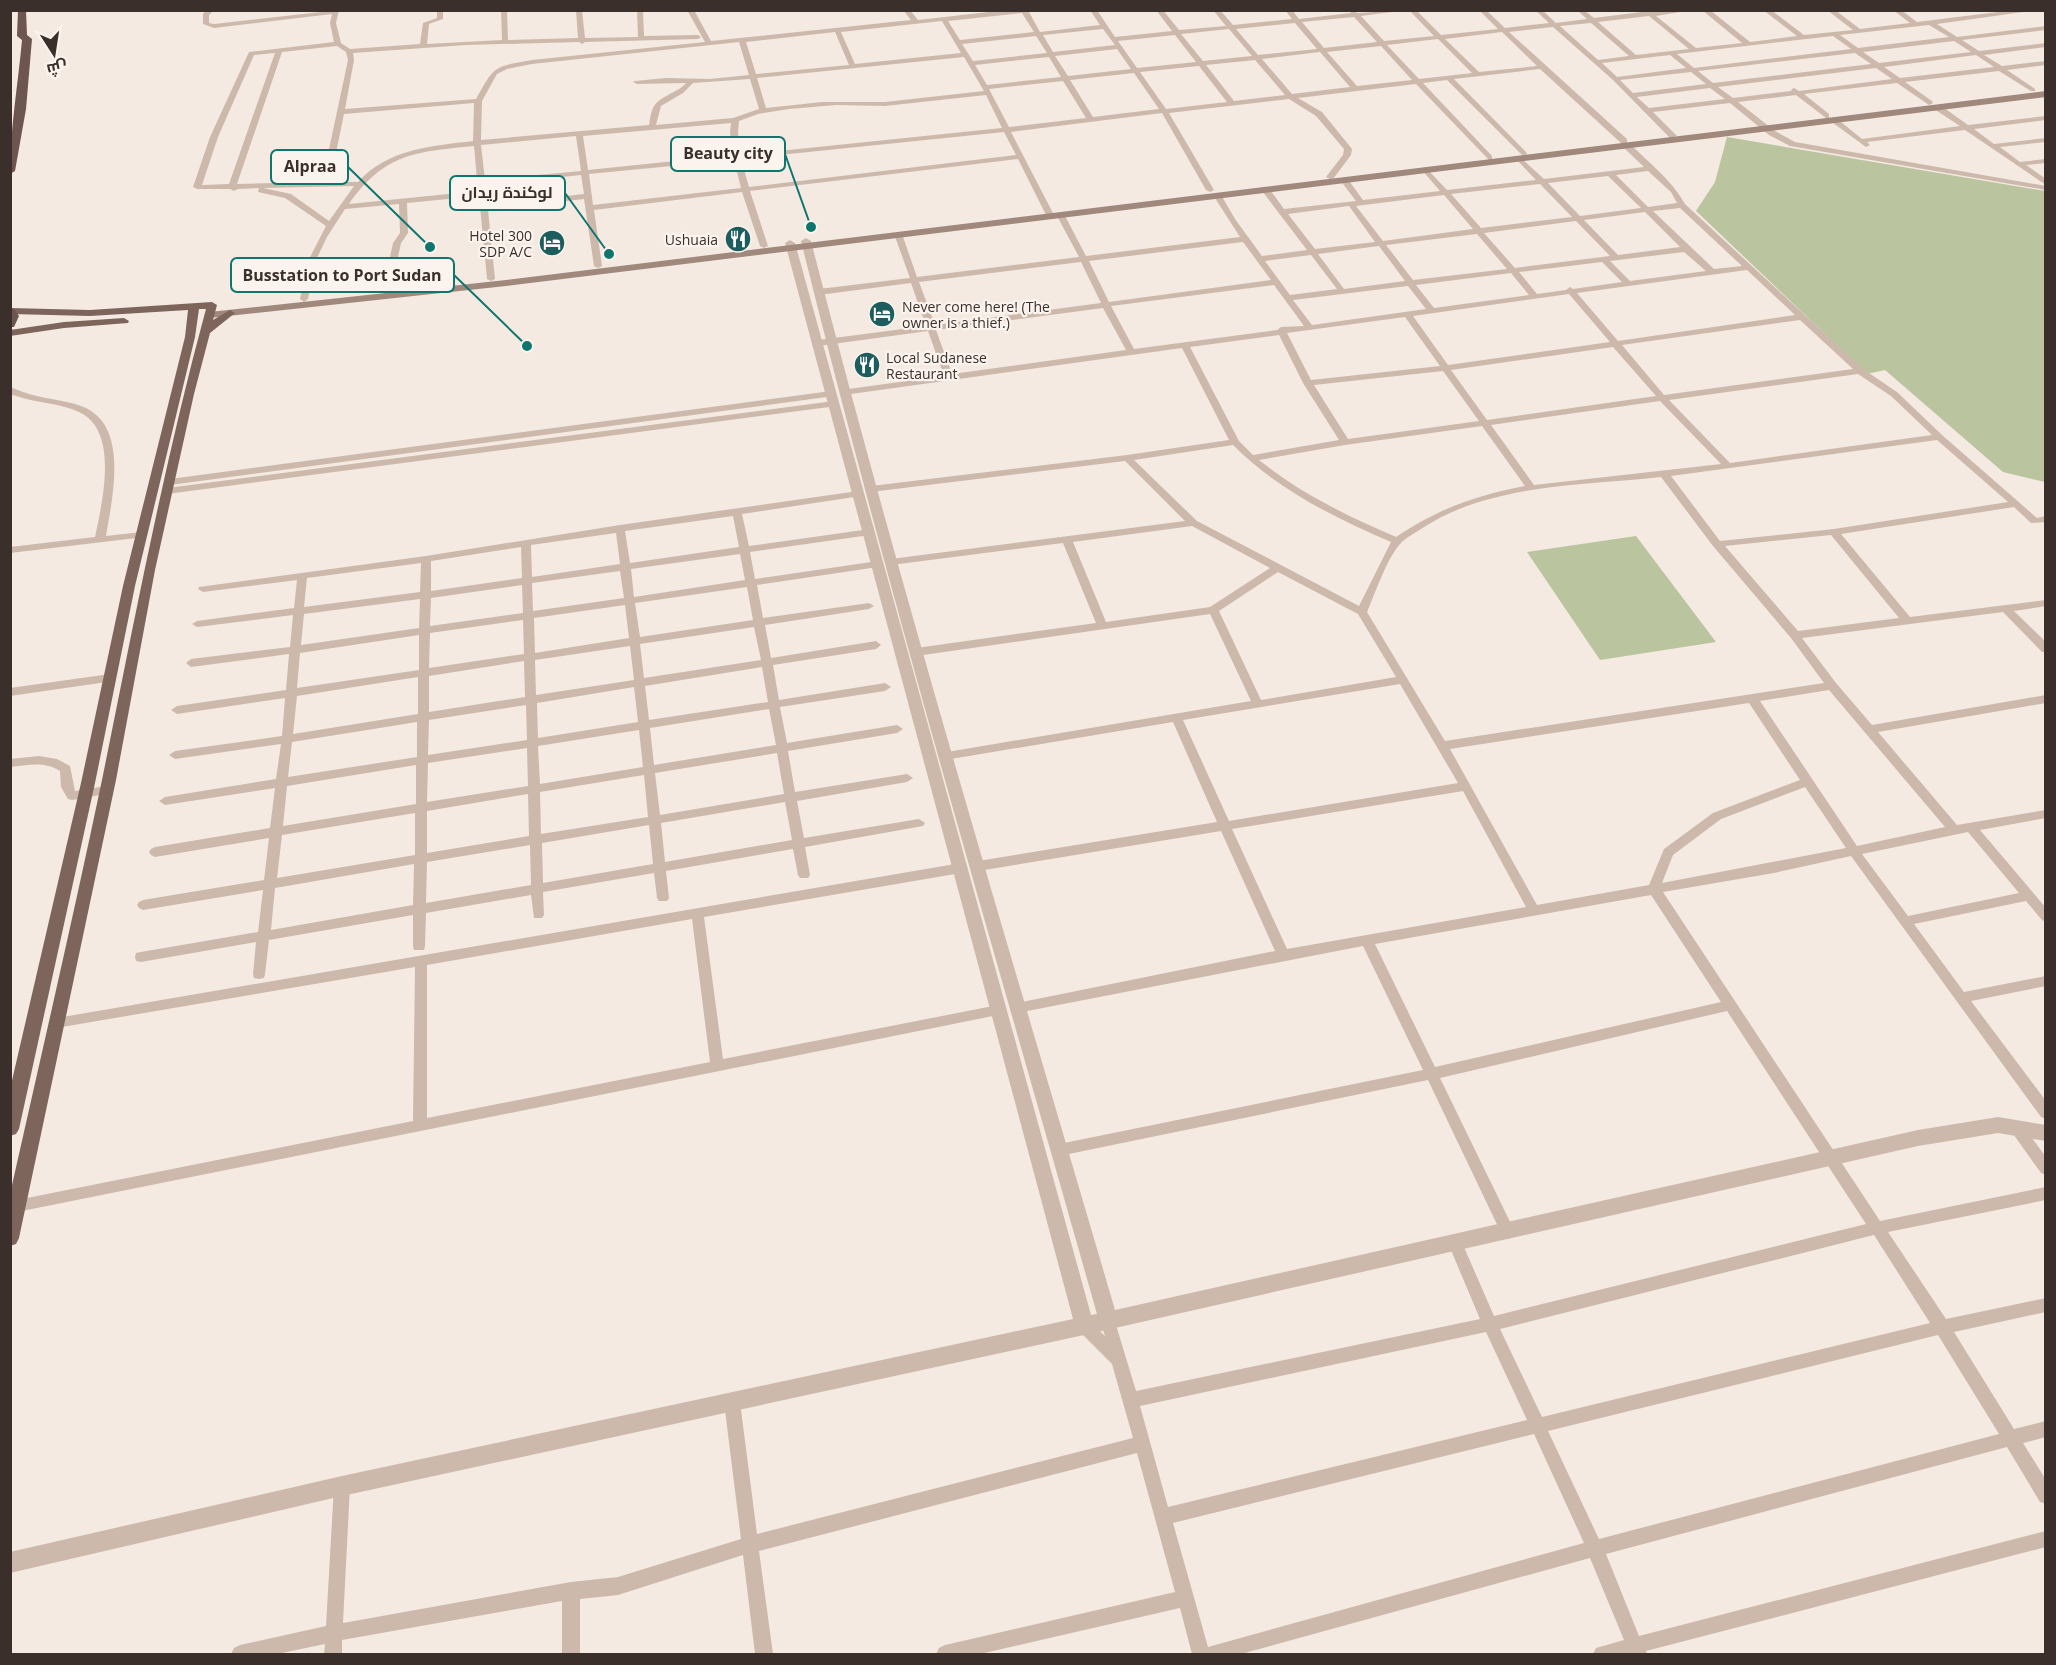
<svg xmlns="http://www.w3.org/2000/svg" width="2056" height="1665" font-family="'Open Sans',Cairo,sans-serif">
<rect width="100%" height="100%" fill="#f4eae1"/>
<!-- green -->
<path fill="#bac49f" d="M1727,137L2045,191V482L2003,472L1885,370L1867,374L1696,211L1715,182Z
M1636,536L1716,642L1600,660L1527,552Z"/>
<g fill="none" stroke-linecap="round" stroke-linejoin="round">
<!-- minor -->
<path fill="#cdb9ab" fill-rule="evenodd" d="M206,10H214L209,15V23L214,24L339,10L336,23L341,43L350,49L420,44L423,23L437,18V10H443V19L429,24L427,44L502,40L501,10H507L508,40L578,38L576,10H582L585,38L638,37L637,10H643L644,36L698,35L701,37L698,39L585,42L582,44L579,42L466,45L353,53L354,60L345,109L476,99C495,65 493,67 532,60L705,42L687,10H694L711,41L911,20L903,10H910L918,20L1006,10H1033L1029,12L1040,32L1100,25L1090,10H1097L1115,37L1172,31L1156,10H1163L1179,30L1226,26L1213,10H1220L1233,25L1292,19L1285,10H1292L1299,19L1351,13L1349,10H1355L1357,13L1408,10L1361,16L1384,41L1434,36L1409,10H1416L1441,35L1498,29L1479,10H1486L1505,28L1549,23L1535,10H1542L1556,23L1587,19L1577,10H1584L1594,18L1649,11L1692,10L1656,16L1696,48L1742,43L1702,10H1710L1750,42L1797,36L1763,10H1771L1804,35L1853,30L1827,10H1835L1860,29L1910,23L1893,10H1901L1917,22L2014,10H2038L1937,24L1957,37L2046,26V30L1962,40L1979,51L2046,43V47L1984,55L2002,66L2046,61V65L2007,70L2035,89V91H2031L1999,71L1905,82L1932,101L1933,103L1929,105L1897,83L1804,94L1829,114V118H1826L1796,95L1738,102L1775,131L1795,142L2046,186V190L1790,146L1769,135L1730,103L1653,112L1677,136L1670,138L1613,80L1553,27L1509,32L1627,139V143H1621L1540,69L1454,79L1526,152L1527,154L1523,156L1447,80L1423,83L1492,156V160H1489L1416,84L1298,98L1322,112L1352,149L1351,155L1333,179H1330L1326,177L1343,155L1344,149L1316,116L1289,99L1169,113L1214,190L1210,192L1206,190L1162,113L1011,132L1054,215L1053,217L1046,215L1018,159L750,191L768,246L764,248L760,246L742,192L594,210L602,266L598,268L594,266L584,199L488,210L495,279L491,281L487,279L479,196L407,203L408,233L401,243L391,290L387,293L383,290L393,243L400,233L399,204L345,209L327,237L317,258L308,299L304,302L300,299L307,263L326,226L285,198L258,192L259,188L238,189L234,191L230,189H197L193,187L210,137L249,52L334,42L330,23L332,14L214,28L203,24V14ZM1022,13L1034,32L960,40L948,21ZM1649,16L1689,49L1636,55L1598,22ZM1354,17L1377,42L1324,48L1302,22ZM942,21L961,53L855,64L841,32ZM1295,23L1317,49L1258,55L1236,29ZM1591,23L1629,56L1598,60L1560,26ZM1929,25L1949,37L1858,48L1840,35ZM1103,29L1115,45L1053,52L1043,35ZM1229,29L1252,56L1203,61L1181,34ZM835,32L849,65L756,74L746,42ZM1502,32L1537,66L1479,72L1445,39ZM1175,35L1196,62L1137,68L1118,41ZM1036,36L1047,53L973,61L962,44ZM1833,36L1851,49L1694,68L1677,54ZM1438,39L1472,73L1419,79L1387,45ZM1954,41L1971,52L1879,63L1863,52ZM739,42L749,75L710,79L666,78L635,81L633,82L637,84L686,83C677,94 656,96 652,111C650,115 650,121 649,125L481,140L482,101L497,74L507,69L532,64ZM337,46L346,52L348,60L322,182L237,184L282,52ZM1381,46L1412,80L1357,86L1327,52ZM1117,49L1131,69L1068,76L1055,56ZM1320,52L1350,87L1292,94L1262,59ZM275,53L229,184L202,185L218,137L254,55ZM1855,53L1871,64L1713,83L1698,71ZM1670,55L1686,68L1617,77L1602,63ZM1976,55L1994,67L1900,78L1884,67ZM964,57L984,91L885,102H822L766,108L757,78ZM1049,57L1061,77L987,85L975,65ZM1255,60L1285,95L1234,101L1206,65ZM1199,66L1227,102L1166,109L1140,72ZM1876,68L1892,79L1799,91L1794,88L1792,89L1791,91L1733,98L1718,87ZM1691,72L1706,84L1633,93L1620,80ZM1134,73L1159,109L1093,117L1070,80ZM750,79L759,109L733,118L656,125L661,106L683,93L693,83ZM1063,81L1086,118L1009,127L989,89ZM1710,88L1725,99L1649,108L1637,97ZM986,95L1002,128L740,155L738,133L739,121L758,114L789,109L836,105L885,106ZM474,103L473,141C432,146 387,149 358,182H330L344,114ZM731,123L730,133L733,155L588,170L583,136ZM1004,132L1016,155L749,187L741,159ZM576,136L581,171L485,180L481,145ZM474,146L478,191L349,204C385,153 415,152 474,146ZM734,160L741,188L593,205L589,174ZM581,175L584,194L487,205L485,185ZM354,186L329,221L291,194L263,188Z
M1934,105H1940L1968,125L2046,116V120L1974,129L1994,144L2046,138V142L2000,147L2020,162L2046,159V163L2026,165L2046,179V185L1965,130L1867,142L1870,145L1866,147L1829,120L1836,118L1862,139L1960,126L1934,109Z
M1623,143H1629C1649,163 1671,179 1685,204L1863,369L1897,392L1942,435L2037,518L2046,516V522L2031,523L2014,507L1841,534L1910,617L2046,600V606L2014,611L2046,642V652H2042L2003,612L1802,638L1836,683L1872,725L2046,695V703L1878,732L1957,825L2046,810V818L1980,830L2046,908V922L2042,920L2026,901L1914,924L1964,992L2046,976V986L1971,1001L2046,1101V1119L2041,1117L1851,856L1774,873L1663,892L1880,1221L2046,1187V1200L1888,1232L1946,1319L2046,1298V1312L1954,1332L2014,1429L2046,1421V1437L2023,1443L2046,1480V1504L2040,1502L2007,1447L1606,1554L1639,1636L2046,1531V1547L1646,1651L1647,1654H1593L1596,1648L1624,1640L1590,1558L1241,1654H1192L1180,1608L980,1654H936L939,1648L945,1645L1175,1592L1137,1453L759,1551L773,1654H755L743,1555L618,1595L580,1599V1654H562V1601L342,1640V1654H324L325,1644L277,1654H231L234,1648L240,1645L326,1626L334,1486L336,1480L342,1478L348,1480L350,1486L343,1623L571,1582L618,1577L741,1539L724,1402L726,1397L732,1394L738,1397L740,1402L757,1534L1133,1438L1112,1364L1079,1331L1076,1326L1079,1321L1084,1319L1089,1321L1105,1336L1100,1320L1103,1315L1108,1313L1113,1315L1136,1391L1480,1319L1448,1243L1450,1238L1455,1236L1460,1238L1494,1316L1866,1224L1727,1011L1440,1078L1515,1232L1513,1237L1508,1239L1503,1237L1428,1080L1059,1156L1054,1154L1052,1150L1054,1146L1059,1144L1423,1070L1363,946L1017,1013L1012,1012L1010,1008L1012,1004L1017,1003L1275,951L1221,831L978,871L974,869L972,866L974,863L978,861L1217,822L1173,722L945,760L939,756L941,753L1251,701L1210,614L916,656L911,652L916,648L1096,623L1063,543L891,565L886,562L891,559L1185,521L1125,461L871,492L866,489L871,486L1127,455L1229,440L1182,348L844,395L839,392L841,390L944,376L928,331L818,346L814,343L818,340L926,326L911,283L819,295L815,292L819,289L910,278L894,234L898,232L902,234L917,277L1079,257L1056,214L1060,212L1064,214L1086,256L1240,237L1213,195L1217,193H1220L1235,219L1262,256L1307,250L1262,191V187H1268L1284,209L1356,201L1340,180L1344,178H1347L1363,200L1440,191L1422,170L1426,168L1447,190L1536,180L1516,159L1520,157L1544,179L1644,167L1623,147ZM1648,171L1671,192L1677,203L1648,207L1616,175ZM1608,176L1641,208L1580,216L1548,183ZM1540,184L1572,217L1481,228L1451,194ZM1444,195L1473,229L1383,241L1356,206ZM1349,206L1375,242L1315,249L1288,214ZM1680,208L1742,266L1714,269L1653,211ZM1645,212L1680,247L1618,255L1584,220ZM1576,221L1610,256L1515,268L1484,233ZM1477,234L1507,269L1413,280L1386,245ZM1243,242L1271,280L1109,302L1089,261ZM1379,246L1405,281L1344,289L1318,254ZM1684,252L1706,271L1630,281L1610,261ZM1311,255L1337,289L1290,295L1265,261ZM1081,262L1101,303L935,325L919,282ZM1602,262L1622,282L1573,289L1570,287L1566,290L1537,294L1519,272ZM1747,270L1795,315L1618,341L1577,293ZM1511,273L1529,295L1434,308L1416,285ZM1274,285L1304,326L1281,327L1277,330L1134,349L1111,306ZM1408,286L1426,309L1312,325L1293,300ZM1569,294L1610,342L1448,365L1413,316ZM1103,308L1126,350L952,374L936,330ZM1405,317L1440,366L1311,380L1287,333ZM1800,320L1853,369L1664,395L1622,345ZM1279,335L1303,383L1339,440L1253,455L1239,441L1190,347ZM1613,347L1656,396L1487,420L1451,370ZM1443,371L1479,421L1348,439L1314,385ZM1858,374L1891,396L1932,435L1730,463L1669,400ZM1660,401L1721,464L1534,485L1491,425ZM1482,426L1525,486C1474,496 1440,508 1396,537C1347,516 1300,493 1259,460L1345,445ZM1937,440L2008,502L1834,529L1720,541L1671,476ZM1233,445C1278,490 1333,517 1391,542L1359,606L1197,521L1134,460ZM1661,477L1713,546L1791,638L1824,683L1445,741L1367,612C1375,594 1388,555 1402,542C1407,537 1415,533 1421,529C1490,483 1582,486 1661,477ZM1192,526L1270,568L1210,607L1106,622L1073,542ZM1831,535L1899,618L1798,631L1725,546ZM1278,572L1358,614L1396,677L1261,700L1219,611ZM1400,684L1458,783L1229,821L1183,720ZM1829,690L1945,827L1857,846L1760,701ZM1749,703L1800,780L1713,813L1664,849L1649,885L1537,905L1450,749ZM1805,787L1846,848L1662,883L1673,855L1721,819ZM1463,791L1526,907L1287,949L1232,829ZM1968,832L2019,893L1908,916L1862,854ZM1651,895L1721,1002L1435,1067L1375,944ZM1874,1235L1930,1323L1542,1417L1500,1329ZM1486,1332L1527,1420L1168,1507L1140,1406ZM1938,1335L1999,1434L1599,1539L1548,1431ZM1534,1434L1584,1543L1208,1647L1173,1523Z
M10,387C19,390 27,394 37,396C53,400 71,401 86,408C129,429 112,499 106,536L141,532L146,535L145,537L10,553V547L95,537C102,503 120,431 79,412C60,403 36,403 16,396L10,394Z
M831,391L836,394L834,396L170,485L165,482L170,479Z
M834,401L837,402V406L167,494L162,491L167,488Z
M858,491L863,494L861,496L742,514L749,546L870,529L875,532L870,535L750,552L755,579L878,561L883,564L878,567L757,585L763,618L869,603L874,606L869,609L765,625L771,658L876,641L881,645L876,649L773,665L779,700L885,683L891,687L885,691L780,707L787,743L897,725L903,729L897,733L788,751L795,792L907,774L913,778L907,782L797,801L804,838L919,819L925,823L923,826L805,847L810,875L808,878H800L798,875L793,849L666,871L669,898L667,901H659L657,898L654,873L543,892L544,915L542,918H534L531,895L426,913L425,946L424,950H414L413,946V915L269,940L265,974L264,978L259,979L254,978L253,974L256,942L141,962L136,961L135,957L136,953L141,952L258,932L263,890L143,910L139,908L137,905L139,902L143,900L264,880L269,838L155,857L151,855L149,852L151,849L155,847L270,828L275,788L165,805L159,801L165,797L276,779L281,744L175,759L169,755L175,751L282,736L285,698L177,714L171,710L177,706L286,690L289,654L191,667L186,663L191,659L290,647L293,615L197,627L192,624L197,621L294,608L297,580L203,592L198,589L199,587L426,556L620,525ZM733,516L739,547L630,563L625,531ZM616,533L620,564L532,577L531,545ZM521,547L522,578L431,591V561ZM740,554L745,580L634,597L631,569ZM421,563L420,592L304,607L307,578ZM620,571L624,598L533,611L532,583ZM522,585L523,613L430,626L431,598ZM747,587L753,620L640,637L635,603ZM420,599L419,628L301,645L304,614ZM625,605L629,638L535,653L534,618ZM523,620L524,654L429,668L430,633ZM754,627L761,660L644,678L640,644ZM419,635V670L297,688L300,653ZM630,646L634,680L536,695L535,660ZM524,661L525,697L429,712V676ZM762,667L768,702L649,720L645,686ZM418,677V714L293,734L297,696ZM634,687L638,722L538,738L537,703ZM526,705L527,740L428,755L429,720ZM769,709L776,745L654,765L650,728ZM417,722V757L288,777L292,742ZM639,730L643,767L540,784L538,746ZM527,748L528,786L427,802L428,763ZM777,753L784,794L660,815L655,773ZM416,765V804L283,826L287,786ZM644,775L648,817L541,834L540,792ZM528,794L529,836L427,853V811ZM785,802L792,840L665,862L661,823ZM415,813V855L277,878L282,835ZM649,825L653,864L543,883L542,843ZM530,845L531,885L426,903L427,862ZM414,864L413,905L271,930L275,888Z
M110,674L114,675L115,678L114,681L10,696V688Z
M39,756L57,759L70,766L75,791L106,786L112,790L106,794L72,800L68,799L61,787L60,771C45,761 28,765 10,767V759Z
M961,863L965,865L967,868L965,871L961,873L704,917L723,1059L998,1005L1003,1006L1005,1010L1003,1014L17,1212L12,1211V1201L17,1200L413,1121L415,967L56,1028L51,1027L49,1023L51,1019ZM692,919L710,1062L427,1118V965Z
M2016,1121L2021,1123L2046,1157V1175L2041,1173L2011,1131L2009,1127L2011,1123Z"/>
<!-- tertiary -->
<path fill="#cdb9ab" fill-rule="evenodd" d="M806,238L811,241C903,600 1011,955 1115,1310L1918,1130L1998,1117L2046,1125V1141L1998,1133L1918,1146L1084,1335L342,1496L10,1573V1552L342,1476L1073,1319L785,243L790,240L795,243L1091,1315L1097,1314C996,957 890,601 801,241Z"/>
<!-- secondary -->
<path fill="#a1887c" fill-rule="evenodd" d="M2046,91V97L506,286L209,318L204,315L209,312L506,280Z"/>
<!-- primary -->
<path fill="#7d655c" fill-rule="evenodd" d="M212,302L217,305L213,320L230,310L235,313L210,333L194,394L155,570L116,780L19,1238L16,1244L10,1246V1194C41,1056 73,918 102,780C134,622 164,463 206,309H199L195,337L135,586L95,783L19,1129L16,1134L10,1136V1089L81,783L123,586L185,337L188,310L90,316L10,314V308L90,310Z
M124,318L129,321L128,323L64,328L10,336V330L64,322Z"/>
<!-- trunk -->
<path fill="#6c564f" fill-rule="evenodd" d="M18,10H26L27,35L32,39L26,109L15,171L10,174C10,129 18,85 22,40L17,36Z
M10,308L14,309L19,316L14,327H10Z"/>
</g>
<!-- icons -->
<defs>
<symbol id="restaurant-disc" viewBox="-11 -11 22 22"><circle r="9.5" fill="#1e5d5e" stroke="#fbf4ee"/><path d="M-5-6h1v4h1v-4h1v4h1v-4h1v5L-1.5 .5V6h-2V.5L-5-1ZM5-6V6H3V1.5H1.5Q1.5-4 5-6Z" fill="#fff"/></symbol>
<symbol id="hotel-disc" viewBox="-11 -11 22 22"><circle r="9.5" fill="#1e5d5e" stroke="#fbf4ee"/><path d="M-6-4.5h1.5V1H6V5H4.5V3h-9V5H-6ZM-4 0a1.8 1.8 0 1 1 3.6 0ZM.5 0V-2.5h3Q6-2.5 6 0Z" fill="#fff"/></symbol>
</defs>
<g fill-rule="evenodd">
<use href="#restaurant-disc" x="723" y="224" width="30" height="30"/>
<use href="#hotel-disc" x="537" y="228" width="30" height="30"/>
<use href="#hotel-disc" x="867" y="299" width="30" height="30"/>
<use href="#restaurant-disc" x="852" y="350" width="30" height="30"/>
</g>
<g text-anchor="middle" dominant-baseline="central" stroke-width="4.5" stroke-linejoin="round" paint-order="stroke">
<!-- far-poi labels -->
<g font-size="14" fill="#3b2f2b" stroke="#fbf4ee" text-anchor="end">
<text x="532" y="235">Hotel 300<tspan x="532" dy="16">SDP A/C</tspan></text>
<text x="718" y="239">Ushuaia</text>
<text x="902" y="306" text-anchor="start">Never come here! (The<tspan x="902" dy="16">owner is a thief.)</tspan></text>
<text x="886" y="357" text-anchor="start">Local Sudanese<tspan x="886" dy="16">Restaurant</tspan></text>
</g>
</g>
<!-- callouts -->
<path fill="none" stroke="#0f766e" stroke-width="2" d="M811 227L785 154M430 247L348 167M609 254L565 193M527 346L454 275"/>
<g fill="#0f766e" stroke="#fbf4ee" stroke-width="2">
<circle cx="811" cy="227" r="6"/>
<circle cx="430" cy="247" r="6"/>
<circle cx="609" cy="254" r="6"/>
<circle cx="527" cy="346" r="6"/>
</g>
<g fill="#fbf4ee" stroke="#0f766e" stroke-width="2">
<rect x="671" y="137" width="114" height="34" rx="6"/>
<rect x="271" y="150" width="77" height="34" rx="6"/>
<rect x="450" y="176" width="115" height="34" rx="6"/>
<rect x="231" y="258" width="223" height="34" rx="6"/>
</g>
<g font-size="16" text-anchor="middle" font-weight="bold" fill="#3b2f2b">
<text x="728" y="159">Beauty city</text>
<text x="310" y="172">Alpraa</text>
<text x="507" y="198">لوكندة ريدان</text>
<text x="342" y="281">Busstation to Port Sudan</text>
</g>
<!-- border -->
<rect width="2056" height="1665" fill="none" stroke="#3b2f2b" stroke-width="24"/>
<!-- north arrow -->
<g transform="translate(54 54) rotate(168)" stroke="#fbf4ee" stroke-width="4.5" paint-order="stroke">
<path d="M0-4.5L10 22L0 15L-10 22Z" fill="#3b2f2b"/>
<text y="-9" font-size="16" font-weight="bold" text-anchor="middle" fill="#3b2f2b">ش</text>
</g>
</svg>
